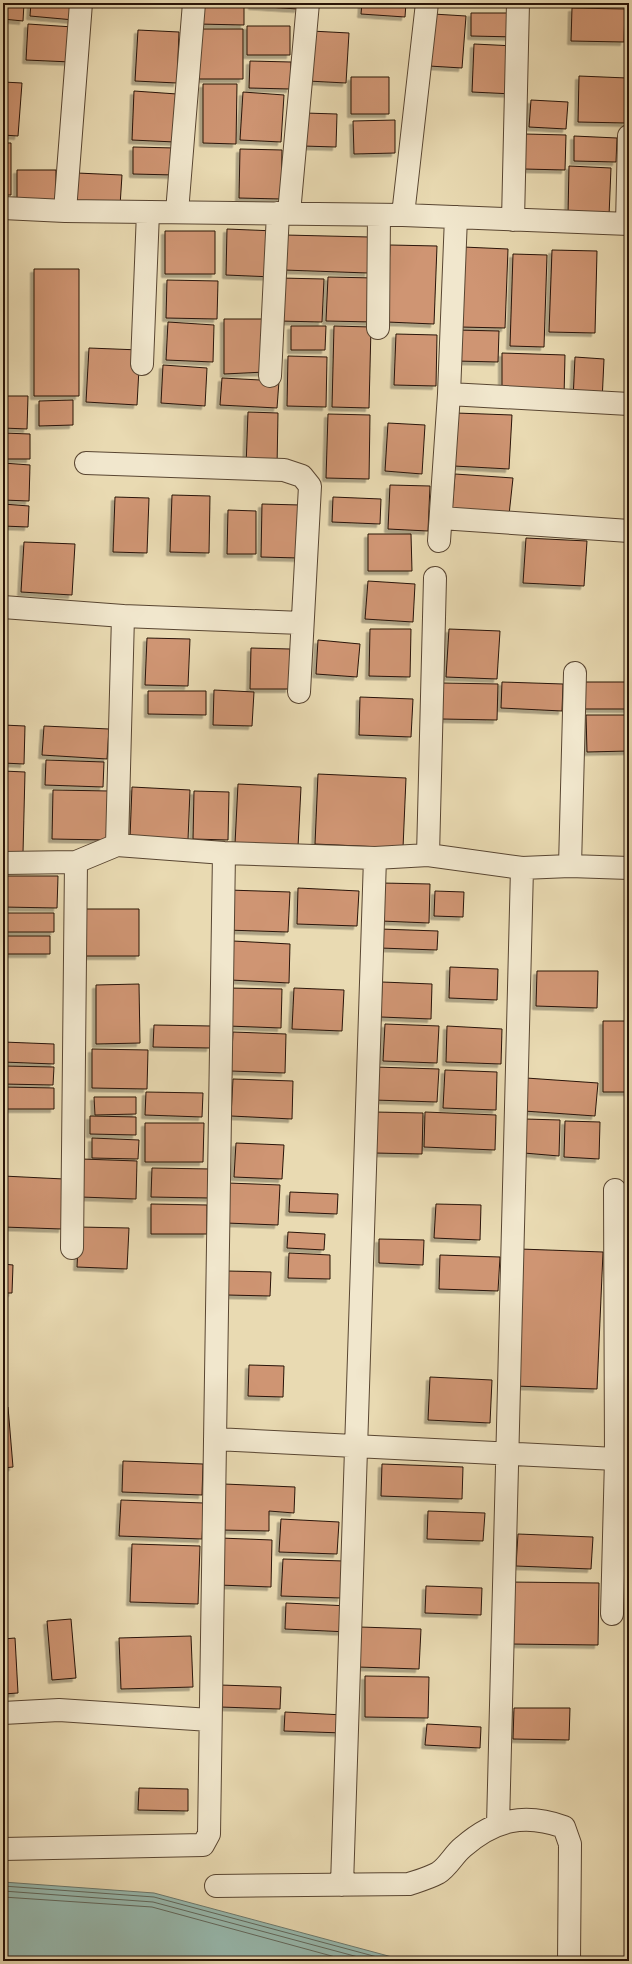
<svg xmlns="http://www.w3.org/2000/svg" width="632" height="1964" font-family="Vollkorn,serif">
<defs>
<filter id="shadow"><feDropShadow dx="-3.5" dy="3.5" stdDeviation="0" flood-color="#0004"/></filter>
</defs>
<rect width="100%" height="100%" fill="#e9dab2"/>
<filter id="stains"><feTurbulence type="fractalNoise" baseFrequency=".005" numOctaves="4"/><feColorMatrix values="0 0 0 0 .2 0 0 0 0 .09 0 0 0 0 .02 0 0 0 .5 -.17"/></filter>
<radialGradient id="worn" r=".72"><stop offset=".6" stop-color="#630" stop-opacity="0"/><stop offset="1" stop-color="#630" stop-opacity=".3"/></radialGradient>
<!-- water -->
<path fill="#97bab0" stroke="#6b786d" d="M3,1882L154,1893L407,1961H3Z"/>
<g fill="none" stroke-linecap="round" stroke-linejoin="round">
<!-- shore -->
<path stroke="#60675c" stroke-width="1" d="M3,1886L154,1897L392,1961
M3,1891L153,1902L373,1961
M3,1897L152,1907L350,1961"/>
</g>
<!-- building -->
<path fill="#cf9573" stroke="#291408" filter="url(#shadow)" d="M3,3H24L23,21L3,19Z
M31,3H75L74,20L30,16Z
M199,3H244V25L198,24Z
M252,3H299L298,9L252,6Z
M362,3H406L405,17L361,14Z
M572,8L625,9L624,42L571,41Z
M471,13H518L517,37L471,36Z
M433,14L466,16L462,68L429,66Z
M28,24L73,27L71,62L26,60Z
M247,26H290V55H247Z
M199,29H243V79H199Z
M138,30L179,32L177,83L135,81Z
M311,31L349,33L346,83L308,81Z
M474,44L515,46L513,94L472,92Z
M250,61L291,62L290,89L249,88Z
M579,76L627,78L626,123L578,122Z
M351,77H389V114H351Z
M3,82L22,83L18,136L3,135Z
M203,84H237L236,144L203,143Z
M134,91L177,94L175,142L132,140Z
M243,92L284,95L281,142L240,140Z
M531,100L568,102L566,129L529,127Z
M305,113L337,114L336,147L303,146Z
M395,120V153L354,154L353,121Z
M525,134L566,135L565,170L524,169Z
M574,136L617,138L616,162L574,161Z
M3,143H11V195H3Z
M133,147L175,148V175L133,174Z
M240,149L282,150L281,199L239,198Z
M569,166L611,168L609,216L568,215Z
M17,170H56V200H17Z
M77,173L122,175L120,206L76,204Z
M227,229L275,231L273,277L226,275Z
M165,231H215V274H165Z
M285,235L369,237L368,273L284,270Z
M390,245L437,246L434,324L387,322Z
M463,247L508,249L505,328L460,327Z
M552,250L597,251L595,333L549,332Z
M513,254L547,255L544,347L510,346Z
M34,269H79V396H34Z
M328,277L375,278L374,322L326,321Z
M280,278L324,279L322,322L279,321Z
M167,280L218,281L217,319L166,318Z
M224,319H266L265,372L224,374Z
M168,322L214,325L213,362L166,360Z
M291,326H326L325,350H291Z
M334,326L371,327L369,408L332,407Z
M456,330L499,331L498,362L456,361Z
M396,334L437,335L436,386L394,385Z
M89,348L140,350L137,405L86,402Z
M502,353L565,355L564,397L502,396Z
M288,356L327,357L326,407L287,406Z
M575,357L604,359L602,402L573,400Z
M163,365L207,368L205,406L161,403Z
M222,378L279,381L277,408L220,405Z
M3,396H28L27,429L3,428Z
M73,400V425L39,426V401Z
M248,412L278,413L277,467H246Z
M456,413L512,415L509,469L454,466Z
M328,414L370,415L369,479L326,478Z
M388,423L425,425L422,474L385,471Z
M3,433L30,434V459H3Z
M3,463L30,465L29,501L3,500Z
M455,474L513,478L509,515L452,510Z
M390,485L430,486L428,531L388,529Z
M172,495L210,496L209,553L170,552Z
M115,497L149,498L147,553L113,552Z
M333,497L381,499L380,524L332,522Z
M3,504L29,506L28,527L3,526Z
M262,504L300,505L299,558L261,557Z
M228,510L256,511V554H227Z
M368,534H411L412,571H368Z
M526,538L587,541L584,586L523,583Z
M24,542L75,544L72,595L21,592Z
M368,581L415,584L413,622L365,619Z
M370,629H411L410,677L369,676Z
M449,629L500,631L497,679L446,677Z
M147,638L190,639L188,686L145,685Z
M318,640L360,644L357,677L316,674Z
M251,648L290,649L289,689H250Z
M502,682L563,684L562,711L501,708Z
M583,682H629V709H583Z
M443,683L498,684L497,720L442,719Z
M214,690L254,692L252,726L213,725Z
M148,691H206V715L148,714Z
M360,697L413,699L411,737L359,735Z
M586,715H629V751L587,752Z
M3,725L25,726L24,764L3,763Z
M44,726L109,729L107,759L42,755Z
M46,760L104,762L103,787L45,785Z
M3,771L25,772L23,853L3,852Z
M318,774L406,778L403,848L315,844Z
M238,784L301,787L298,847L235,844Z
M132,787L190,790L188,840L130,838Z
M53,790L109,791L108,840L52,839Z
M194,791L229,792L228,840L193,839Z
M3,876H58L57,908L3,907Z
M382,883L430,884L429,923L381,921Z
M298,888L359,891L357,926L297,924Z
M228,890L290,892L288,932L226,930Z
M435,891L464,892L463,917L434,916Z
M85,909H139V956H85Z
M3,913H54V932H3Z
M380,929L438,931L437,950L380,948Z
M3,936H50V954H3Z
M233,941L290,944L289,983L231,980Z
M450,967L498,969L497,1000L449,998Z
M537,971H598L597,1008L536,1006Z
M382,982L432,984L431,1019L381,1017Z
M139,984L140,1043L96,1044V985Z
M229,988L282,989L281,1028L228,1026Z
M294,988L344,990L342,1031L292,1029Z
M603,1021H629V1092H603Z
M385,1024L439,1026L437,1063L383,1061Z
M154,1025L211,1026L210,1048L153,1047Z
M447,1026L502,1029L501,1064L446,1062Z
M233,1032L286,1034L285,1073L231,1071Z
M3,1042L54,1044V1064L3,1062Z
M92,1049L148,1050L147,1089L92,1088Z
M3,1066L54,1067L53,1085L3,1084Z
M375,1067L439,1069L437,1102L374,1100Z
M445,1070L497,1072L496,1110L443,1108Z
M526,1078L598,1083L595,1116L524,1111Z
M233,1079L293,1081L292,1119L231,1116Z
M3,1087L54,1088V1109H3Z
M146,1092L203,1093L202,1117L145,1115Z
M94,1097H136V1114L95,1115Z
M375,1112L423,1113L422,1154L374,1153Z
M425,1112L496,1115L495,1150L424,1147Z
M90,1116L136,1117V1135L90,1134Z
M525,1119L560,1120L559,1156L524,1153Z
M565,1121L600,1122L599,1159L564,1157Z
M145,1123H204L203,1162H145Z
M92,1138L139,1140L138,1159L92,1158Z
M236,1143L284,1145L282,1179L234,1177Z
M82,1159L137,1161L136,1199L81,1197Z
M152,1168L211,1169L210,1198L151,1197Z
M3,1176L64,1179L62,1229L3,1227Z
M228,1183L280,1185L278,1225L226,1223Z
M290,1192L338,1194L337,1214L289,1212Z
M151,1204L207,1205V1234H151Z
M436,1204L481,1205L480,1240L434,1238Z
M79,1227L129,1228L127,1269L77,1267Z
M288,1232L325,1234L324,1250L287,1248Z
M379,1239L424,1240L423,1265L379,1263Z
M520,1249L603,1252L597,1389L515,1386Z
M289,1253L330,1255V1279L288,1278Z
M440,1255L500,1257L498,1291L439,1289Z
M3,1264L13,1265L12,1293H3Z
M228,1271L271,1272L270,1296L227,1295Z
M625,1350H629V1398L623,1397Z
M249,1365L284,1366L283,1397L248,1396Z
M430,1377L492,1380L490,1423L428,1420Z
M8,1407L13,1467L3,1468V1408Z
M123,1461L203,1464L202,1495L122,1492Z
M382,1464L463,1467L462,1499L381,1496Z
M224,1484L295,1487L294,1513L269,1511V1531L221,1530Z
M121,1500L204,1503L202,1539L119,1536Z
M428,1511L485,1513L483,1541L427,1539Z
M281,1519L339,1522L337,1554L279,1552Z
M518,1534L593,1537L591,1569L516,1566Z
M220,1538L272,1540L271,1587L219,1585Z
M132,1544L200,1546L198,1604L130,1602Z
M283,1559L343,1561L341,1598L281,1596Z
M509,1582L599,1583L598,1645L509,1644Z
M426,1586L482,1588L481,1615L425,1613Z
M286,1603L349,1606L348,1632L285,1629Z
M71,1619L76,1678L52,1680L47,1621Z
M360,1627L421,1629L419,1669L358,1667Z
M191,1636L193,1687L121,1689L119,1638Z
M15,1638L18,1693L3,1694V1639Z
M365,1676L429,1677L428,1718L365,1717Z
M220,1685L281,1687L280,1709L220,1707Z
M514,1708H570L569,1740L513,1739Z
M285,1712L344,1715L343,1733L284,1731Z
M427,1724L481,1727L480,1748L425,1745Z
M139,1788L188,1789V1811L138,1810Z"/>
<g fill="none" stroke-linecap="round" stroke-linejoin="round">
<defs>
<path id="street" d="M3,208L65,211L403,215L629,224
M65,211L81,3
M177,212L194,3
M289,213L308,3
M403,215L427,3
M513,220L518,3
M627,224L629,136
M378,328L379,215
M142,364L148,212
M270,376L278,213
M449,394L629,404
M86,463L284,470L302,476L310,486L299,692
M441,518L629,531
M439,541L449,394L456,217
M3,607L123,616
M117,845L123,616L302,623
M428,855L435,578
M3,863L76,862L117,845L224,853L375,858L428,855L522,868L570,866L629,868
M570,866L575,673
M72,1248L76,862
M215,1439L616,1459
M612,1614L616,1459L615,1190
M3,1713L59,1710L210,1720
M498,1825L522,868
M3,1849L203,1845L209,1834L224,853
M342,1885L375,858
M216,1886L409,1884C418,1881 429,1878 438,1873C448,1867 454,1854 463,1847C495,1819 525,1813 564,1827L570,1844L569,1961"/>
</defs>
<!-- street casing -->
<use href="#street" stroke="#594632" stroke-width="24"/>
<!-- street -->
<use href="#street" stroke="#f1e7cd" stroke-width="22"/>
</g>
<!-- margin -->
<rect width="632" height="1964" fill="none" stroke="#e9dab2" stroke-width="16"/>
<rect x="4" y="4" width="624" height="1956" fill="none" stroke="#291408" stroke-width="2"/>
<rect x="8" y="8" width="616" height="1948" fill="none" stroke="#291408"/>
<rect width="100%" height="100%" filter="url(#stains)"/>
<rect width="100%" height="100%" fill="url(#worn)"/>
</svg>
